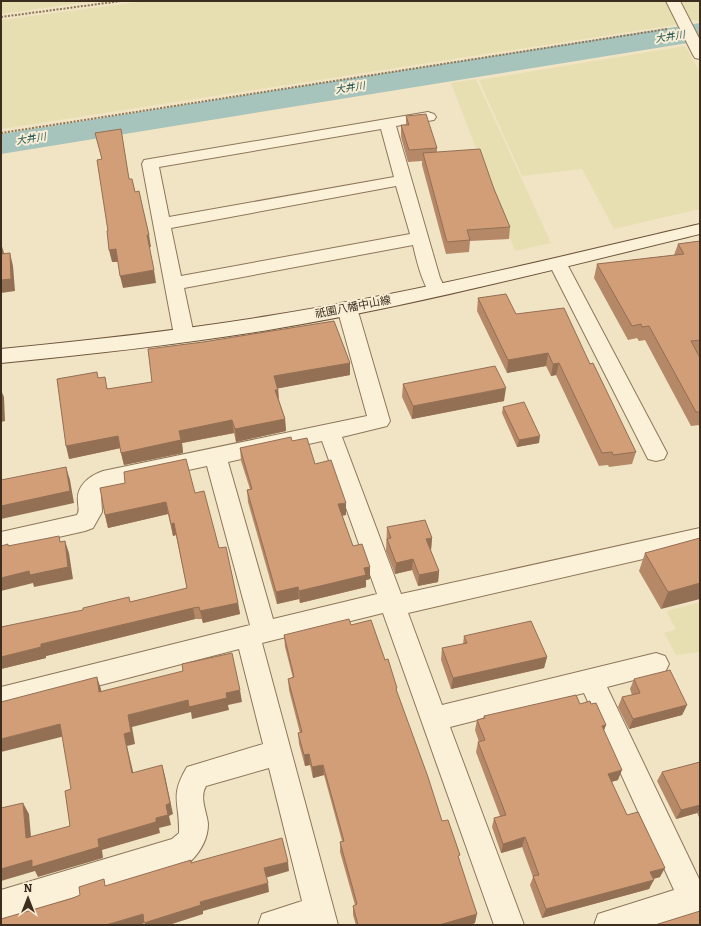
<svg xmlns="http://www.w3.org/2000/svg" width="701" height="926" font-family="Bitter,'Noto Sans JP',serif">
<rect width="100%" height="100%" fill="#f1e4c4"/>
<!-- farmland -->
<path fill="#e7dfb1" d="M1,1H96L1,14Z
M146,1H666L677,22L674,25L1,129V20Z
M682,1H700V21L690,20Z
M685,46L700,72V209L614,229L582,169L522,176L479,80Z
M476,79L551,243L515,251L451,83Z
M700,602V652L676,655L664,633L676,629L666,611Z"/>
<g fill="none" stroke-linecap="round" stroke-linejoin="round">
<!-- river -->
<path fill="#a6c4bc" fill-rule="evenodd" d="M700,23V41L1,154V134Z"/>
<defs>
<path id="street" d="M666,1H680L700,40V59L695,58L693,55Z
M428,112L434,114L436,117L434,120L396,126L440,278L446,290L444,294L437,296L430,294C421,279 417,262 413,245L184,288L194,335L191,340L184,342L177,340L174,335L142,164L144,160ZM381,129L394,177L169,217L159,167ZM396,186L410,234L181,276L171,228Z
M558,258L565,260L567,264L667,453L664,459L656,461L648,459L645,453L549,264L551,260Z
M347,302L354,303L357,308L390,421L387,426L342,437L401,594L700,528V546L408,613L442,705L656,653L665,656L669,664L665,672L607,687L700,881V912L658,925H594L598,914L674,890L584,693L450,727L524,925H494L383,613L262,643L338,925H258L262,914L302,901L269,768L206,786C199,798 207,812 208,824C208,838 201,851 191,861L1,920V890L172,839L179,833C180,802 169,797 187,767L263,744L239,649L1,711V687L250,625L207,466L109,487L101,494L102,512L93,528L85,531L1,550V532L77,515C80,510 78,507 78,502C76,486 89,476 103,471L367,416L337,308L340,303ZM322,441L377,594L273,619L228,462Z"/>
<path id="secondary" d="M700,224V234C559,268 418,305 274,329C184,344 92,354 1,363V349C92,340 184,330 274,315C417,292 559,257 700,224Z"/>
</defs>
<!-- street casing -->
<use href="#street" stroke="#8d7659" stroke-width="2"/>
<!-- secondary casing -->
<use href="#secondary" stroke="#6f563c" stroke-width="2"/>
<!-- path -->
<path stroke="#8d7659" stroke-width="2" stroke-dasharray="2 1.5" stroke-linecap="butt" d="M1,17L121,1
M1,133L667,29"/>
<!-- street -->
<use href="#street" fill="#fbf1d9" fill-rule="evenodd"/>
<!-- secondary -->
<use href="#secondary" fill="#fbf1d9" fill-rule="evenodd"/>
</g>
<!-- wall -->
<path fill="#b58867" d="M406,116L437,148V152L494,189L510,227L509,239L470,241L469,252L446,254L422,165V161L408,162L401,137V125H406Z
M700,241V354H698L700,358V425L691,426L645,340L639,341L637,338L628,340L594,278L597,264L674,255L678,244Z
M478,298L516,314L590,364L636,452L632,464L609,467L608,465L599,466L556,375L551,376L546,366L507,373L477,311Z
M350,363V375L278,388L279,400L285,419L286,431L236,442L234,433L182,443L183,453L124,465L120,448L69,459L98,378L108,389Z
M403,384L504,401L412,419L402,397Z
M503,407L539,443L517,447L502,413Z
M292,441L315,464L346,515L342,516L353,546L370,567V579L366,580V587L300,603L299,599L277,604L248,502L247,490L250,489L241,461L240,448Z
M125,483L195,493L219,548L238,603L240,614L203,623L202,619H195L46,656V658L1,669L130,602L187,588L176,535L173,536L168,514L108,528L105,515Z
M387,527L432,538L431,550H430L439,571L438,582L418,586L412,570L395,574L386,551Z
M700,538L661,609L639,571L645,553Z
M351,625L385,660L397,688V692L442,821L459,859L475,923L469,925H356L353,915V906L355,905L340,852V842L342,841L324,775L313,778L310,765L305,766L299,744L298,733H300L289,690L288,679L293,678L285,647L284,635Z
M464,636L547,657L544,668L451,689L441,660L442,648L463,644Z
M634,679L687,705L682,715L629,729L618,707L622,697L632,695L630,689Z
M580,704H591L606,725L604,730L618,780L611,782L627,815L660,877L653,879L649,889L542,918L530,885L533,877L522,847L501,853L492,827L494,818L500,816L476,752L478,742H479L475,730L477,720L483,718L484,716Z
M700,762V819L697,813L676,819L657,781L662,772Z"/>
<!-- shaded-wall -->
<path fill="#936f54" d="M147,235H149L151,247H149Z
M1,243L4,253L5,267L1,254Z
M116,249L118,262H112L109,250Z
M10,253L13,266L15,291L1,293V280Z
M154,270L156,283L123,288L120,276Z
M548,353L546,366L507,373L508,360Z
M350,363V375L275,389L274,376Z
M559,363L556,375L551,376L553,364Z
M506,388L504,401L412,419L413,406Z
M1,390L4,397L5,421L1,422Z
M275,390H278L279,402Z
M285,419L286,431L236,442L235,429Z
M232,420L234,433L182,443L183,453L124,465L121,453L179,431Z
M118,436L121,448L69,459L66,446Z
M540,436L539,443L517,447L519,440Z
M66,467L70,480L74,503L1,519V506Z
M166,502L168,514L108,528L105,515Z
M346,503V515L338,516V504Z
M174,523L176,535L173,536L171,524Z
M432,538L431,550L425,551L426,539Z
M65,541L69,553L73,579L34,587L33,583L1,591V578Z
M413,559L412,570L395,574L396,563Z
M370,567V579L366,580V587L300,603L299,591L364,568Z
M439,571L438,582L418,586L419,575Z
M700,583V599L661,609L668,592Z
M298,587L299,599L277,604L276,592Z
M238,603L240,614L203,623L200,611Z
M193,608L195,619L46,656V658L1,669V657L41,644Z
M547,657L544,668L451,689L453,678Z
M97,677L101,689L103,704L99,692Z
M240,690L242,702L228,705L229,710L192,719L191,712L132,727L135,744L127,746L136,784L132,773L124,734L128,715L188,700Z
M687,705L682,715L629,729L633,719Z
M60,724L65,736L1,752V739Z
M606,725L602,735V726Z
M309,754L310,765L305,766L304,755Z
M162,765L165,776L173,814L169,816L171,825L159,828L160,833L102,850L103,858L38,877L35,871L1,881V869L98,839L156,818L166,805Z
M323,765L324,775L313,778L312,767Z
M622,770L618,780L604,784L608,774Z
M23,803L29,814L32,848L26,838Z
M700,805V809L697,813L676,819L681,810Z
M525,837L522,847L501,853L503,844Z
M288,862L289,871L265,878L264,868Z
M665,868L660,877L645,881L650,872Z
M654,880L649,889L542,918L546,909Z
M268,883L269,892L203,911V914L169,925H145V923L139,925H106L143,914L200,902Z
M477,914L475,923L469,925H439Z"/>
<!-- building -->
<path fill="#d29e78" stroke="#936f54" d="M426,114L437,148L409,150L401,125H409L406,116Z
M121,129L129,179H132L135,192L139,191L143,209L149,235H147L154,270L120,276L116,249L109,250L107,231H108L97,160L102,159L95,133Z
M480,149L494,189L510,227L467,230L470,240L447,242L423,153Z
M700,241V340L691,341L700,358V412H696L649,326L642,327L641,324L632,326L597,264L684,254L678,244Z
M1,251V254L10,253L11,279L1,280Z
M506,294L516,314L564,308L590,364L593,363L636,452L613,455L612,452L602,453L559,363L553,364L548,353L508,360L478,298Z
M334,321L350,363L274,376L278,390H275L285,419L235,429L232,420L179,431L181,440L121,453L118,436L66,446L57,379L97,372L98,378L105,377L107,389L152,382L148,349L203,342Z
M495,366L506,388L413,406L403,384Z
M524,402L540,436L519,440L503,407Z
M291,437L292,441L307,438L315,464L331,460L346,503L338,504L353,546L362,544L370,567L364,568L366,575L299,591L298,587L276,592L247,490L252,489L240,448Z
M186,459L195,493L204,491L219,548L226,547L238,603L200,611L199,607L193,608L41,644V647L1,657V627L83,610V608L129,597L130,602L187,588L174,523L171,524L166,502L105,515L100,488L125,483L124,472Z
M66,467L70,491L1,506V480Z
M425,520L432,538L426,539L439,571L419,575L413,559L396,563L387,539L391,538L387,527Z
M59,536L60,542L65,541L68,567L30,575L29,571L1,578V546L8,544V546Z
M700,538V583L668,592L645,553Z
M349,619L351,625L371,620L385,660L388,659L397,688L396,689L428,777L442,821L448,820L460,855L458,856L477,914L439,925H358L353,906L357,904L340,842L344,841L323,765L312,767L309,754L304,755L298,733L302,732L288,679L294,677L284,635Z
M531,621L547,657L453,678L442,648L467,643L464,636Z
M232,653L240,690L226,693L227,698L189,707L188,700L128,715L131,732L124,734L132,773L162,765L170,803L166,805L168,815L156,818V822L98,839L99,847L32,867V860L1,869V808L23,803L26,838L70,826L65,791L71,789L60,724L1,739V702L97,677L99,692L183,671L182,664Z
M670,670L687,705L633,719L622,697L640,693L634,679Z
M576,695L580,704L590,701L591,704L596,703L606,725L602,726L622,770L608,774L627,815L638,812L665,868L650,872L654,880L546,909L533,876L539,875L525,837L503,844L494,818L506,815L478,742L485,740L477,720L485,718L484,716Z
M700,762V805L681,810L662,772Z
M282,838L288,862L264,868L268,883L200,902L201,905L144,923L143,914L106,925H1V919L73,898L80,895L79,887L104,879L105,886L191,860V863Z
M700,911V925H655Z"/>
<g text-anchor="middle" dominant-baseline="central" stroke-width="4" stroke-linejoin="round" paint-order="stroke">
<!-- far-water labels -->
<g font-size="10" font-style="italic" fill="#2c5d5b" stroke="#f8eed5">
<text transform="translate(670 37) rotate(-9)">大井川</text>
<text transform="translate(350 88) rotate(-9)">大井川</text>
<text transform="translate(31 139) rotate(-9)">大井川</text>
</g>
<!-- street labels -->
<g font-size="11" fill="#3c2d1e" stroke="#f8eed5">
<text transform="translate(353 307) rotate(-11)">祇園八幡中山線</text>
</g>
</g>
<!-- border -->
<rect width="701" height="926" fill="none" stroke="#3c2d1e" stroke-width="4"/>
<!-- north arrow -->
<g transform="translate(28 898)" stroke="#f8eed5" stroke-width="3" paint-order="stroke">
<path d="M0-3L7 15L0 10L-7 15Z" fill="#3c2d1e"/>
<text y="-6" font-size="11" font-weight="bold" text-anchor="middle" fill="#3c2d1e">N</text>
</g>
</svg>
